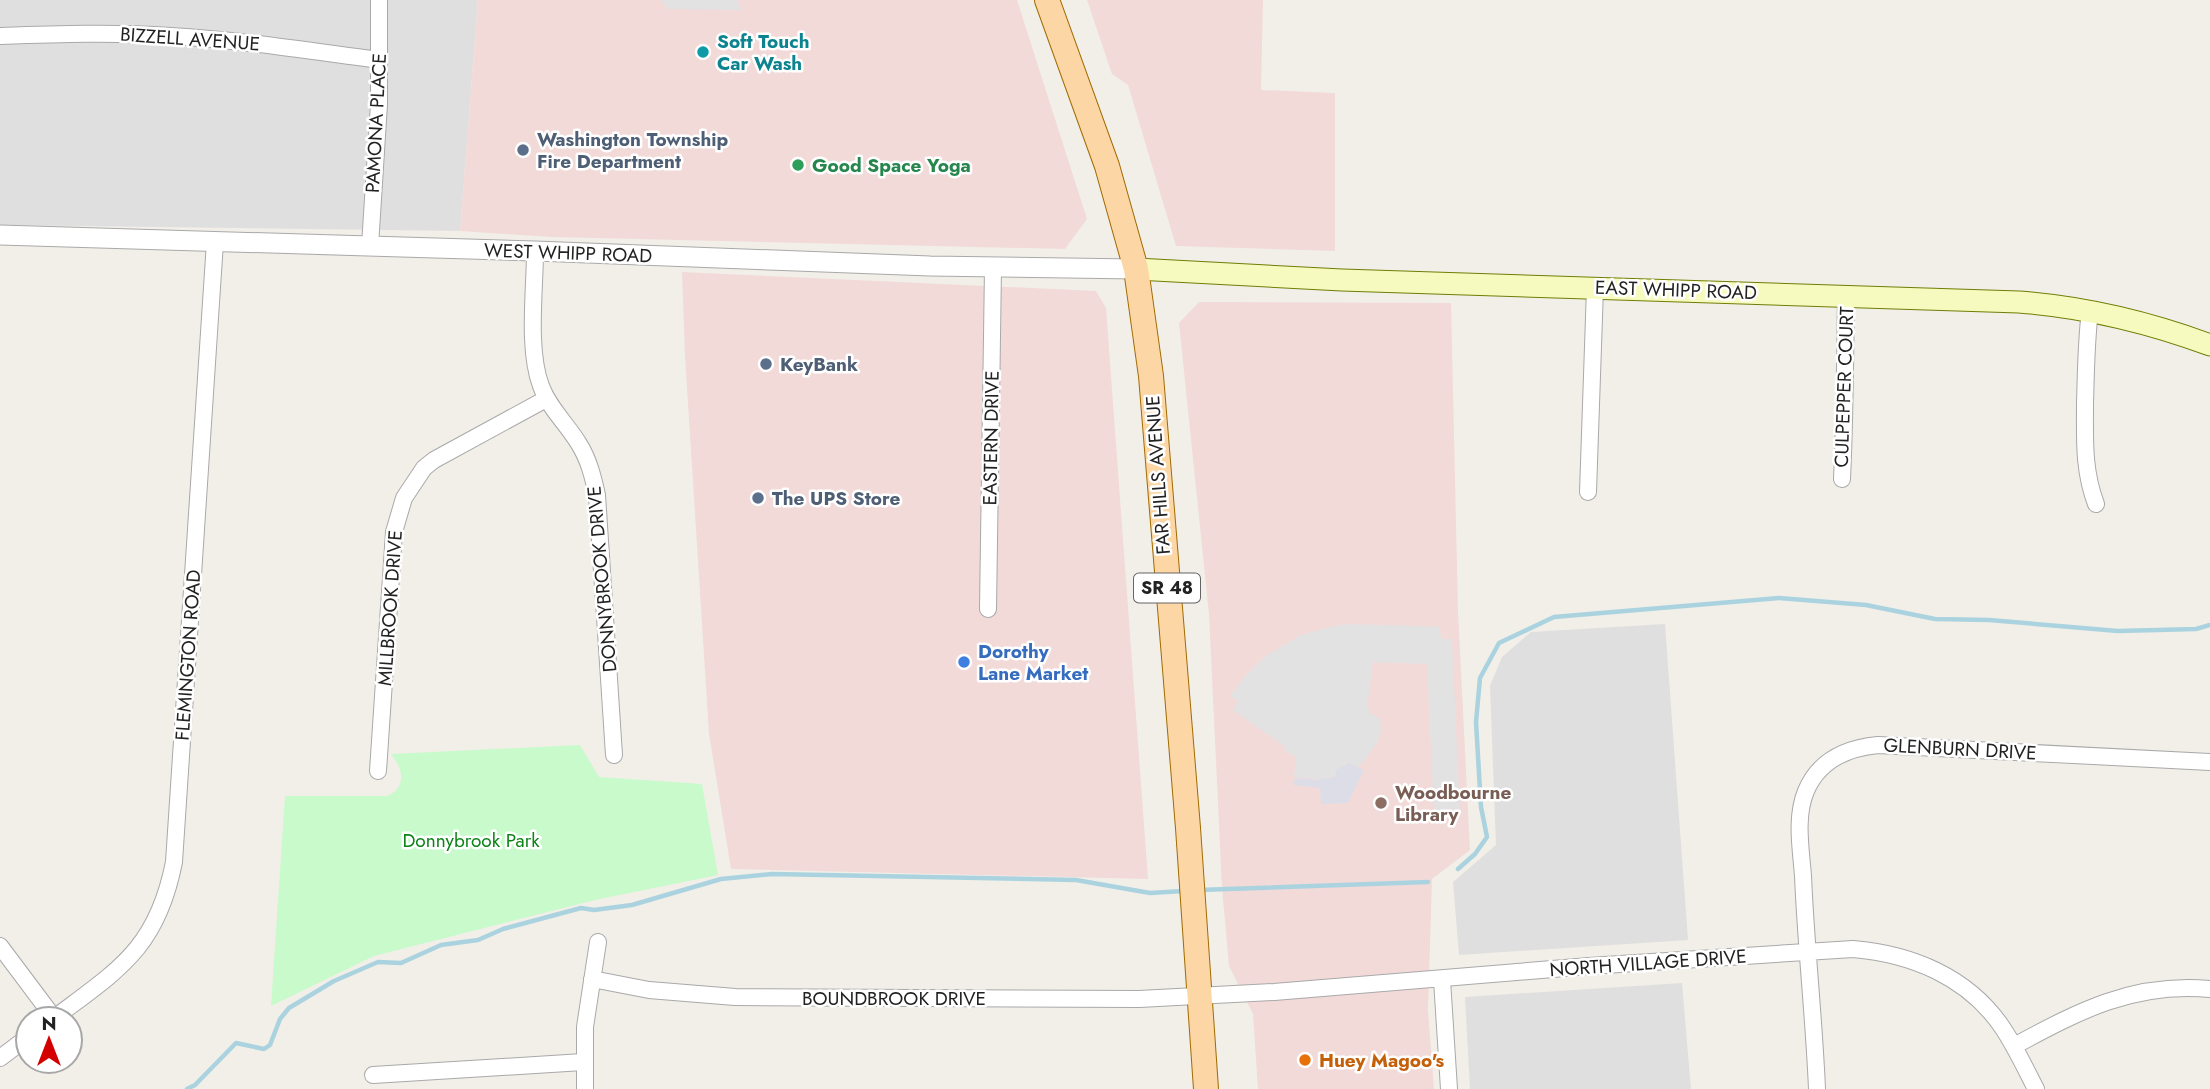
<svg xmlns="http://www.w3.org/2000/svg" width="2210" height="1089" font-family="Jost,sans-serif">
<rect width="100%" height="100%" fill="#f2efe9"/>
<!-- residential -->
<path fill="#e0dfdf" d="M0,0H478L460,231L0,225Z
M1665,624L1688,940L1459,955L1453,882L1496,845L1490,686L1502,657L1531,632Z
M1682,983L1691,1089H1470L1465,997Z"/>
<!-- commercial -->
<path fill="#f2dad9" d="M478,0H1017L1087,219L1065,249L552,237L460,231Z
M1087,0H1263L1261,90L1335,93V251L1176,246L1128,85L1112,74Z
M682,272L1096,291L1106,308L1148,879L731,869L709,734L685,356Z
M1199,302L1451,303L1458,611L1470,850L1432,879L1428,1010L1434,1089H1258L1253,1014L1229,966L1222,888L1209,614L1179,323Z"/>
<!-- park -->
<path fill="#c8facc" d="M580,745L599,777L702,784L718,875L595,900L374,956L271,1006L285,796H388C407,786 403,769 391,754Z"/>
<!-- parking -->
<path fill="#e2e2e2" d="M661,0H737L742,10L668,9Z
M1351,624L1440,627L1441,639H1452L1460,816L1434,817L1427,664L1373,662L1367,706L1370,713L1380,719L1381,731L1377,743L1359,767L1349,763L1336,770L1335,776L1322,780L1294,777L1296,757L1287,752L1284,746L1233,710L1238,701L1230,696L1247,674L1266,656L1301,635L1334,626Z"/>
<!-- plaza -->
<path fill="#dddde8" d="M1349,763L1364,770L1348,803L1321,804L1320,788L1293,785L1295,778L1316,780L1335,777L1336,770Z"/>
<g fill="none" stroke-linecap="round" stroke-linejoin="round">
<!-- stream -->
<path stroke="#aad3df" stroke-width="4.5" d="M1458,869L1475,854L1487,837L1481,807L1476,722L1480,678L1499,643L1554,617L1779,598L1866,605L1935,619L1989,620L2118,631L2196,629L2210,625
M1199,890L1428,882
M187,1089L195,1085L236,1043L264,1049L270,1045L280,1019L289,1008L334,981L378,962L401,963L441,945L478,940L503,929L581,908L594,910L632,905L721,879L772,874L1076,880L1150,893L1183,891"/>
<defs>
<path id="minor" d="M0,36C57,34 114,32 171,36C241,40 310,51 379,60
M370,246L379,104V0
M535,251C535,290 527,349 541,386C549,408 567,424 579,444C589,460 593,477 597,495L614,755
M2090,311C2086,342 2086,372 2085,403C2085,438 2083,470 2096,504
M1842,479C1845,418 1845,357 1846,296
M1588,492L1595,288
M988,609L993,268
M378,771L394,532L404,498L424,468L434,460L546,399
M0,946L54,1018
M592,979L649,990L735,997L1139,999L1274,992L1589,966L1853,949C1912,954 1968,977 2002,1027C2015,1046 2025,1068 2036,1089
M1442,980L1449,1089
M53,1019C118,970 157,949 174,862L215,242
M2014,1046C2079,1011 2133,982 2210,989
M0,1058L28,1037
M373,1075L583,1062
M585,1089V1027L598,942
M1817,1089C1814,1018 1806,947 1803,876C1801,849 1795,817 1806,791C1819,760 1847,748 1878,745L2210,762"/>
<path id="tertiary" d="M0,235L535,251L930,266L1136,269"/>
<path id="secondary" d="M1136,269L1342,280L2019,302C2085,307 2148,322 2210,345"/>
<path id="primary" d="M1047,0L1107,166L1136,269L1151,376L1188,828L1206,1089"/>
</defs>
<!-- minor casing -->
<use href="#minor" stroke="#a9a9a9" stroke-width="18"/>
<!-- tertiary casing -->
<use href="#tertiary" stroke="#a9a9a9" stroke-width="21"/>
<!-- secondary casing -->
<use href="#secondary" stroke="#707d05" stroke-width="23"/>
<!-- primary casing -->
<use href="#primary" stroke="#a06b00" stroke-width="26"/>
<!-- minor -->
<use href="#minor" stroke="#fff" stroke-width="16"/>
<!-- tertiary -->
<use href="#tertiary" stroke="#fff" stroke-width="19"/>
<!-- secondary -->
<use href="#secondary" stroke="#f7fabf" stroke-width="21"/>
<!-- primary -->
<use href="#primary" stroke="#fcd6a4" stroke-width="24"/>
</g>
<!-- markers -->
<circle fill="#0f9aa8" stroke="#fff" stroke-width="2.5" cx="703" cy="52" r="7"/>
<g fill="#5c6f8a" stroke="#fff" stroke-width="2.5">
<circle cx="523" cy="150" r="7"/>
<circle cx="766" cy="364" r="7"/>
<circle cx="758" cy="498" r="7"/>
</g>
<circle fill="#2e9e5b" stroke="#fff" stroke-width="2.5" cx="798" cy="165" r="7"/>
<circle fill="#3f7fe0" stroke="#fff" stroke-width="2.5" cx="964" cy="662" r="7"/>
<circle fill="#8d6e63" stroke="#fff" stroke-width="2.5" cx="1381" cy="803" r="7"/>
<circle fill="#e8710a" stroke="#fff" stroke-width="2.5" cx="1305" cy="1060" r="7"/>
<g text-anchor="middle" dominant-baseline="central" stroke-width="5" stroke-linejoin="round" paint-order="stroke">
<!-- shield labels -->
<rect fill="#fff" stroke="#646464" stroke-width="2" x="1134" y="573.5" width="66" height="29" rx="5"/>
<g font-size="18" font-weight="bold" fill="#222">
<text x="1167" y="588">SR 48</text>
</g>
<!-- street labels -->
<g font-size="19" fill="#222" stroke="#fff">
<text transform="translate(190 39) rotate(4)">BIZZELL AVENUE</text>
<text transform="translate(376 123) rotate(-87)">PAMONA PLACE</text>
<text transform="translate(568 253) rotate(2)">WEST WHIPP ROAD</text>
<text transform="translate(1676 290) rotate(2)">EAST WHIPP ROAD</text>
<text transform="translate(1844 387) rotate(-88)">CULPEPPER COURT</text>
<text transform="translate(991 438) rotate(-89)">EASTERN DRIVE</text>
<text transform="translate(1158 475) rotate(-94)">FAR HILLS AVENUE</text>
<text transform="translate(602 579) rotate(-95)">DONNYBROOK DRIVE</text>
<text transform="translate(390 608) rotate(-86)">MILLBROOK DRIVE</text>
<text transform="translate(188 655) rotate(-86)">FLEMINGTON ROAD</text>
<text transform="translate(1960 749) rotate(3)">GLENBURN DRIVE</text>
<text transform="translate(1648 963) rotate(-4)">NORTH VILLAGE DRIVE</text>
<text x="894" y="998">BOUNDBROOK DRIVE</text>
</g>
<!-- culture labels -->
<g font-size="19" font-weight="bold" fill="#0d838f" stroke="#fff" text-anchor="start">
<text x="717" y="41">Soft Touch<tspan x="717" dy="22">Car Wash</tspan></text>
</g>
<!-- service labels -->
<g font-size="19" font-weight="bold" fill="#4e5e75" stroke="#fff" text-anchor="start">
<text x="537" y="139">Washington Township<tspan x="537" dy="22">Fire Department</tspan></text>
<text x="780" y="364">KeyBank</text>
<text x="772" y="498">The UPS Store</text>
</g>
<!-- leisure labels -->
<g font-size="19" font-weight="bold" fill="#27864d" stroke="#fff" text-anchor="start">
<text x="812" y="165">Good Space Yoga</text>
</g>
<!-- shop labels -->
<g font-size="19" font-weight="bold" fill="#366cbe" stroke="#fff" text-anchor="start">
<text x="978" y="651">Dorothy<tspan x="978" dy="22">Lane Market</tspan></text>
</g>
<!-- education labels -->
<g font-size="19" font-weight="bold" fill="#785e54" stroke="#fff" text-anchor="start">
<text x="1395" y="792">Woodbourne<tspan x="1395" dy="22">Library</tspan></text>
</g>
<!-- park labels -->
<g font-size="19" fill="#0c8416" stroke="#fff">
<text x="471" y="840">Donnybrook Park</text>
</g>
<!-- food labels -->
<g font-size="19" font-weight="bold" fill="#c56008" stroke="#fff" text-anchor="start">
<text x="1319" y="1060">Huey Magoo's</text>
</g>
</g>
<!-- north arrow -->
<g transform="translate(49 1040)"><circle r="33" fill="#ffffff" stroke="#a7a7a7" stroke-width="2"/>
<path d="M0-5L12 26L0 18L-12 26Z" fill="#d40000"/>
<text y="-10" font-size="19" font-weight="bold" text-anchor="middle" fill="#222222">N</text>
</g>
</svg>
